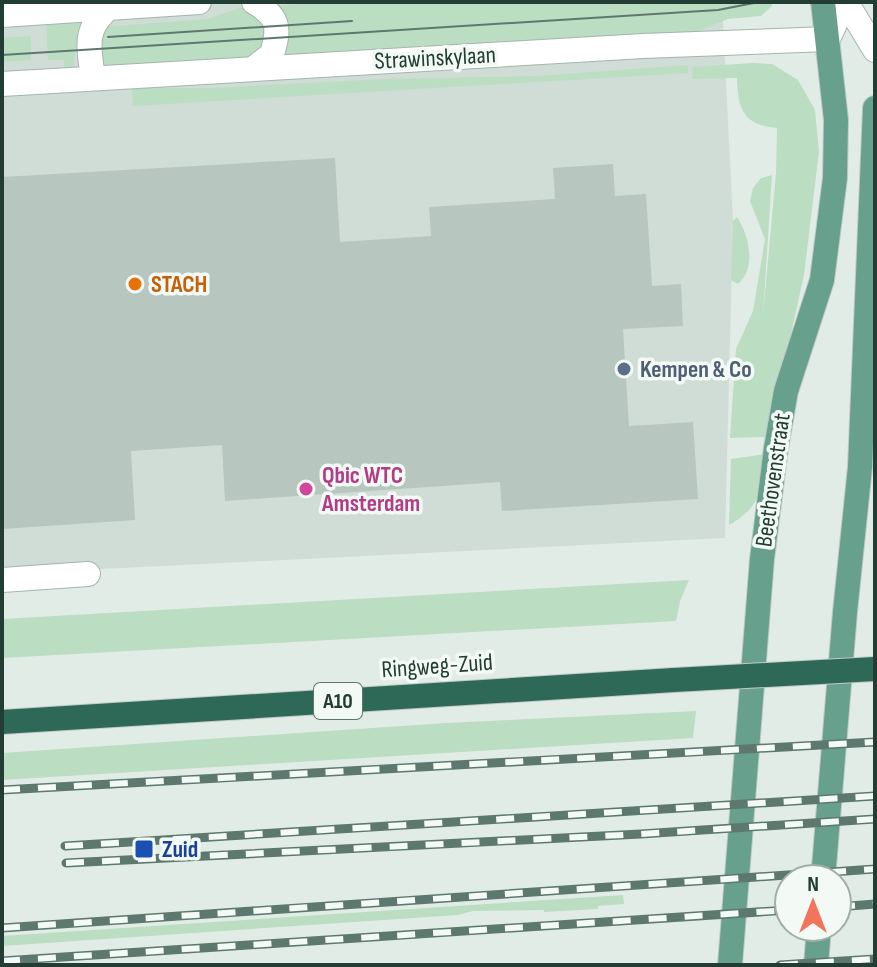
<svg xmlns="http://www.w3.org/2000/svg" width="877" height="967" font-family="'Sofia Sans Condensed',sans-serif">
<rect width="100%" height="100%" fill="#e2ece7"/>
<!-- built -->
<path fill="#d0dcd6" d="M2,2H722L733,221L725,538L2,574Z"/>
<!-- green -->
<path fill="#bbddc2" d="M332,2H771L772,6L761,16L728,19L696,32L119,68L107,67L96,58L101,27L208,19L239,8Z
M46,18L77,20L80,23L73,67L65,75L64,60H48Z
M31,36V60L2,62V38Z
M753,63L772,64L798,80L815,110L819,152L804,275L768,437L730,438L736,349L753,311L765,239L750,201L753,188L761,178L772,175L763,315L776,173L777,128C743,125 738,109 737,78L692,79L693,67Z
M688,65V73L133,106L132,88H213L384,79L538,76Z
M737,217C749,235 757,268 738,284L731,280L733,221Z
M765,454C760,489 763,506 729,525L731,459Z
M689,580L680,601L676,621L2,658V619Z
M696,711L693,738L2,780V753L446,723Z
M623,895L624,904L598,906V909L544,912V910L473,911L458,915L2,946V936Z"/>
<!-- building -->
<path fill="#b7c7c0" d="M335,158L340,242L431,236L429,207L555,199L553,168L613,164L615,196L646,194L652,286L681,284L683,326L623,329L629,426L693,422L698,499L502,511L500,482L225,501L222,445L131,451L135,520L2,529V177Z"/>
<g fill="none" stroke-linecap="round" stroke-linejoin="round">
<defs>
<path id="minor" d="M846,2L875,50
M2,15L199,2
M253,69L272,54C280,27 279,17 254,2
M93,78C89,48 83,29 109,8
M2,84L643,46L828,39L845,2
M2,580L88,574"/>
<path id="major" d="M823,879L845,612L860,467L875,108
M730,965L762,559L776,448L786,391L822,280L835,178L836,120L823,2
M816,965L819,927"/>
<path id="highway" d="M2,722L674,680"/>
</defs>
<!-- minor casing -->
<use href="#minor" stroke="#a5b4ae" stroke-width="26"/>
<!-- major casing -->
<use href="#major" stroke="#c1c9c6" stroke-width="26"/>
<!-- highway casing -->
<use href="#highway" stroke="#c1c9c6" stroke-width="26"/>
<!-- minor -->
<use href="#minor" stroke="#fff" stroke-width="24"/>
<!-- major -->
<use href="#major" stroke="#67a18e" stroke-width="24"/>
<!-- highway -->
<use href="#highway" stroke="#2e6958" stroke-width="24"/>
<!-- tram -->
<path stroke="#5d796f" stroke-width="2" d="M108,37L352,21
M2,55L718,10L759,2"/>
<defs>
<path id="rail" d="M2,790L875,742
M65,846L875,796
M66,863L641,834L875,819
M837,907L875,904
M2,928L875,869
M2,961L789,910
M780,965L875,959"/>
</defs>
<!-- rail casing -->
<use href="#rail" stroke="#5d796f" stroke-width="9"/>
<!-- rail -->
<use href="#rail" stroke="#f3f9f5" stroke-width="6" stroke-dasharray="18" stroke-linecap="butt"/>
<defs>
<path id="highway-bridge" d="M674,680L875,669"/>
</defs>
<!-- highway-bridge casing -->
<use href="#highway-bridge" stroke="#c1c9c6" stroke-width="26" stroke-linecap="butt"/>
<!-- highway-bridge -->
<use href="#highway-bridge" stroke="#2e6958" stroke-width="24"/>
</g>
<!-- markers -->
<circle fill="#e8710a" stroke="#f3f9f5" stroke-width="3" cx="135" cy="284" r="8"/>
<circle fill="#5c6f8a" stroke="#f3f9f5" stroke-width="3" cx="624" cy="369" r="8"/>
<circle fill="#d1479c" stroke="#f3f9f5" stroke-width="3" cx="306" cy="489" r="8"/>
<rect fill="#1a4fb4" stroke="#f3f9f5" stroke-width="3" x="134" y="839" width="20" height="20" rx="4"/>
<g text-anchor="middle" dominant-baseline="central" stroke-width="7" stroke-linejoin="round" paint-order="stroke">
<!-- shield labels -->
<rect fill="#f3f9f5" stroke="#61756e" stroke-width="2" x="314" y="683" width="48" height="36" rx="6"/>
<g font-size="22" font-weight="bold" fill="#223d34">
<text x="338" y="701">A10</text>
</g>
<!-- street labels -->
<g font-size="24" fill="#223d34" stroke="#f3f9f5">
<text transform="translate(435 58) rotate(-3)">Strawinskylaan</text>
<text transform="translate(773 480) rotate(-82)">Beethovenstraat</text>
<text transform="translate(437 666) rotate(-4)">Ringweg-Zuid</text>
</g>
<!-- food labels -->
<g font-size="24" font-weight="bold" fill="#c56008" stroke="#f3f9f5" text-anchor="start">
<text x="151" y="284">STACH</text>
</g>
<!-- service labels -->
<g font-size="24" font-weight="bold" fill="#4e5e75" stroke="#f3f9f5" text-anchor="start">
<text x="640" y="369">Kempen &amp; Co</text>
</g>
<!-- hotel labels -->
<g font-size="24" font-weight="bold" fill="#b23c85" stroke="#f3f9f5" text-anchor="start">
<text x="322" y="475">Qbic WTC<tspan x="322" dy="28">Amsterdam</tspan></text>
</g>
<!-- transit labels -->
<g font-size="24" font-weight="bold" fill="#164399" stroke="#f3f9f5" text-anchor="start">
<text x="162" y="849">Zuid</text>
</g>
</g>
<!-- border -->
<rect width="877" height="967" fill="none" stroke="#223d34" stroke-width="8"/>
<!-- north arrow -->
<g transform="translate(813 903)"><circle r="38" fill="#f3f9f5" stroke="#9faea8" stroke-width="2"/>
<path d="M0-6L14 30L0 20L-14 30Z" fill="#f1745b"/>
<text y="-12" font-size="22" font-weight="bold" text-anchor="middle" fill="#223d34">N</text>
</g>
</svg>
